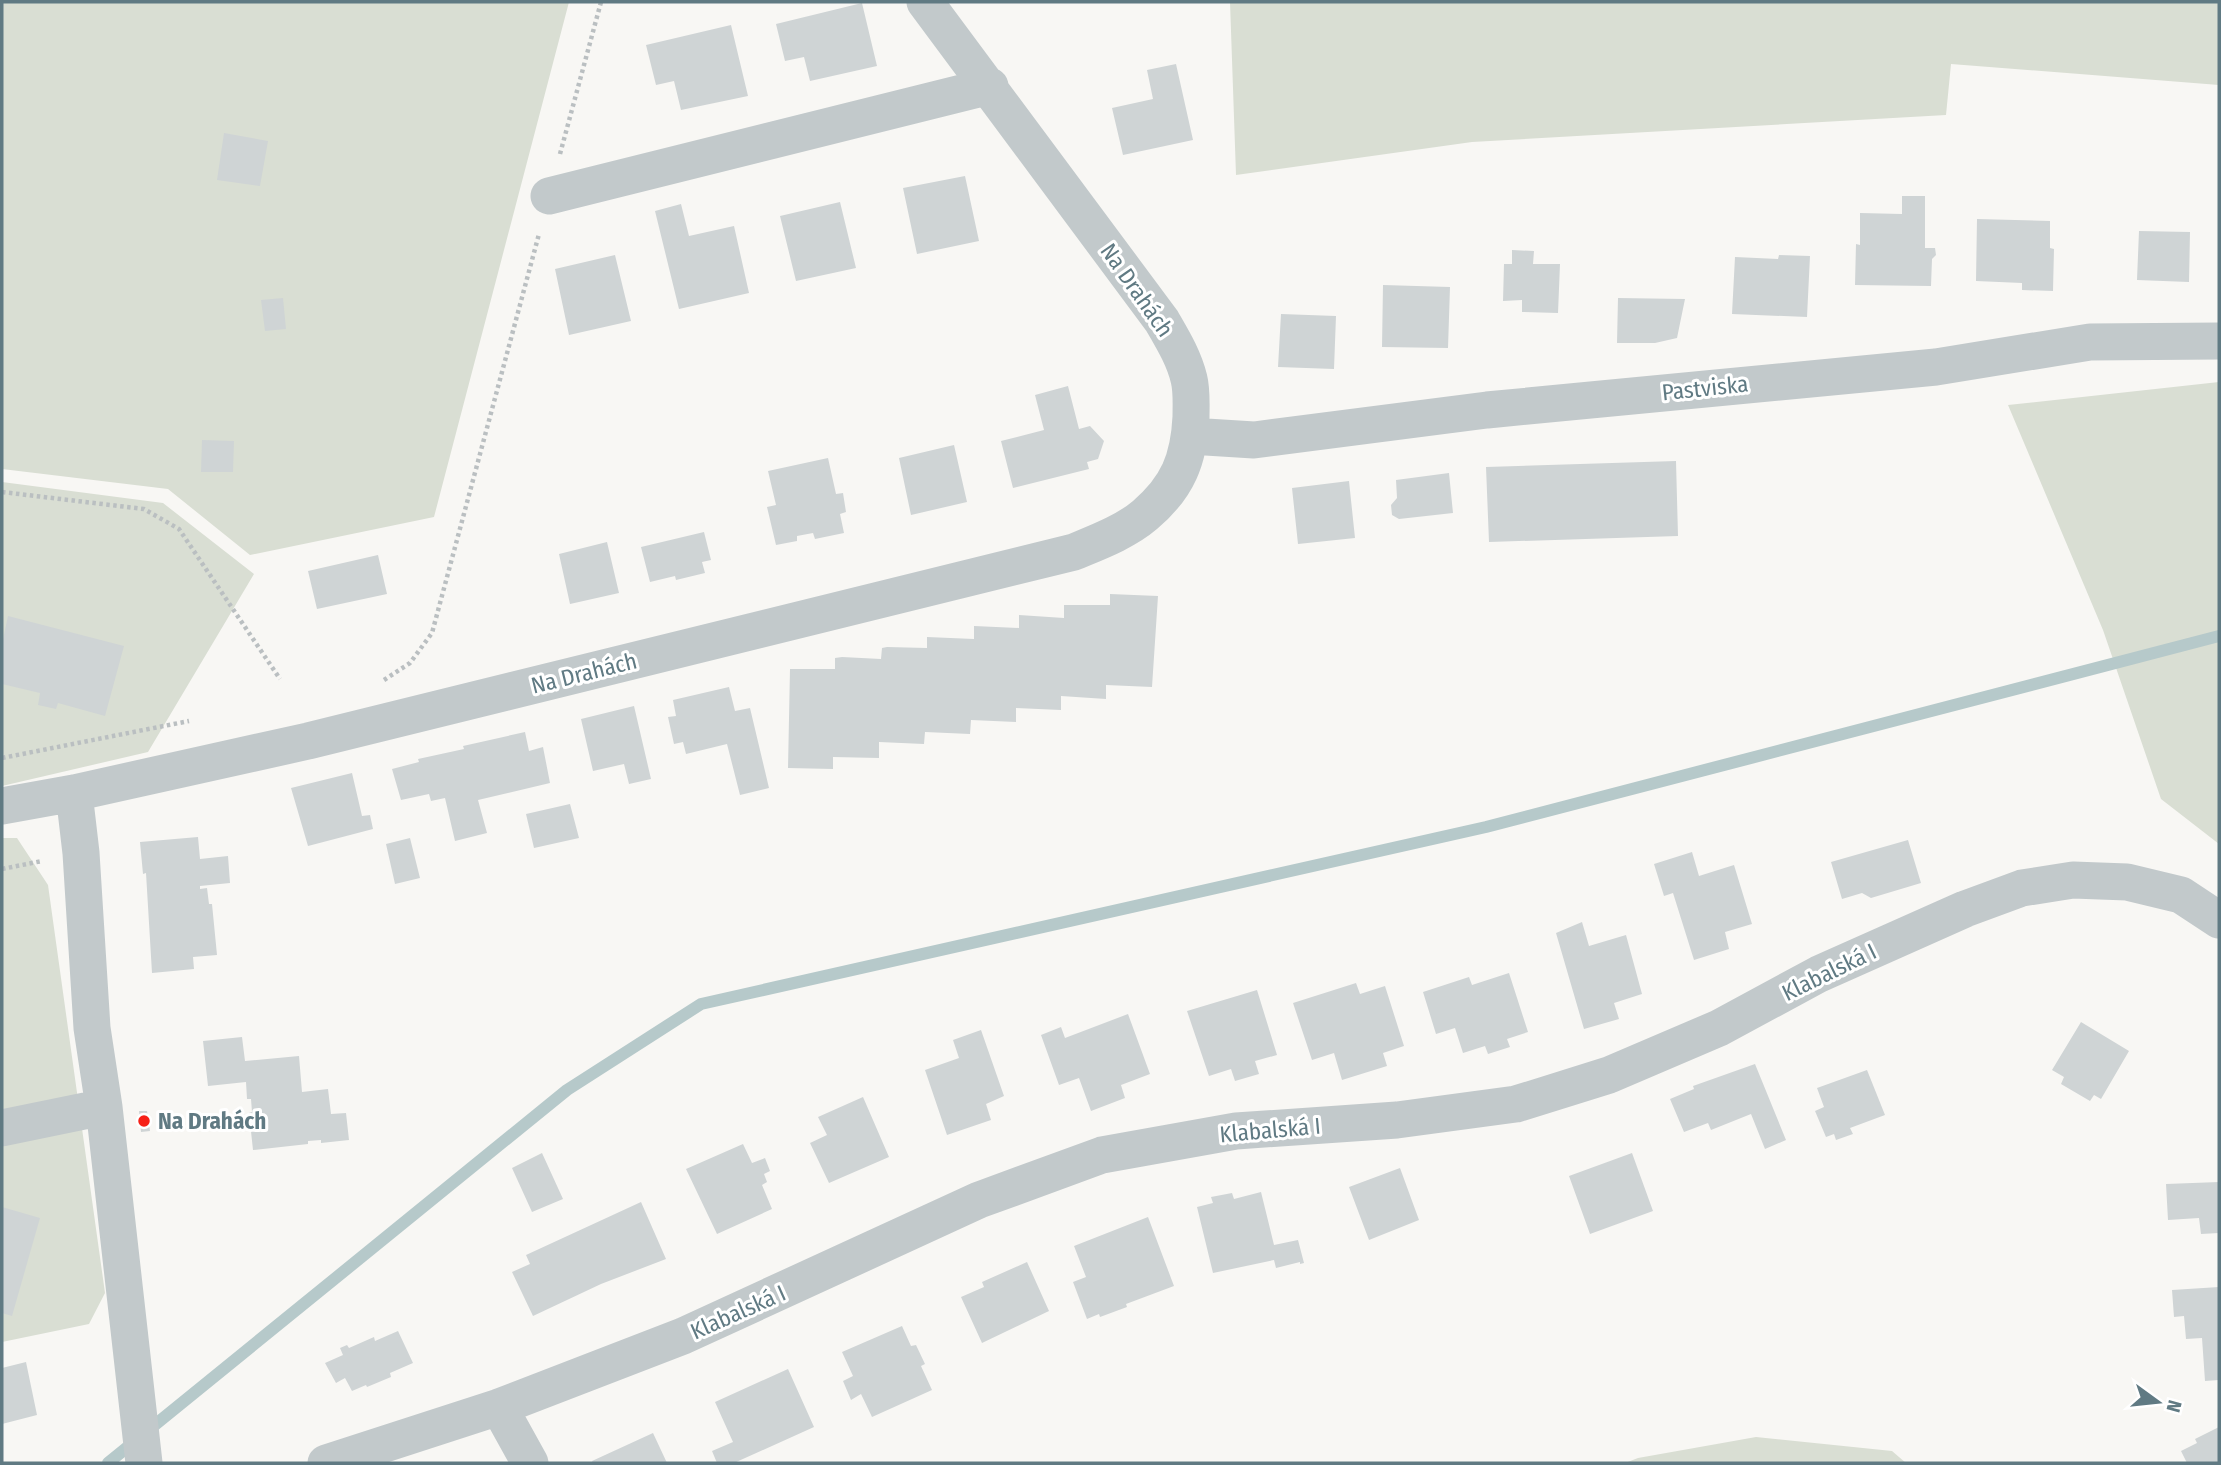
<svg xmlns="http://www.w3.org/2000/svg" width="2221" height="1465" font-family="'Fira Sans Condensed',sans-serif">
<rect width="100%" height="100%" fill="#f8f7f4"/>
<!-- green -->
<path fill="#d9ded3" d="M2,2H569L434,517L250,555L168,489L2,469Z
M1230,2H2219V85L1951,64L1946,115L1472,142L1236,175Z
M2219,382V844L2161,799L2103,630L2008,405Z
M2,482L163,503L254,574L148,752L2,786Z
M2,838H17L48,885L105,1293L89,1324L2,1342Z
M1756,1437L1892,1451L1906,1463H1625L1638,1458Z"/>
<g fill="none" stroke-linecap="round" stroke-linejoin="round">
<!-- stream -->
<path stroke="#b6c9ca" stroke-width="12" d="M108,1463L567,1090L701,1004L1486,827L2219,636"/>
</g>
<!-- building -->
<path fill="#cfd4d5" d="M862,3L877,66L810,81L804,57L785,61L776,24Z
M731,25L748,96L681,110L674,81L656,85L646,45Z
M1176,64L1193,140L1123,155L1112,108L1153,99L1147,70Z
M224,133L268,141L260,186L217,180Z
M965,176L979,241L917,254L903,188Z
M1902,196H1925V248H1935L1936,255L1932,259L1931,286L1855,285L1856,244L1860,245V213L1902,214Z
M840,202L856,268L796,281L780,216Z
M681,204L689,236L734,226L749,293L679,309L655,211Z
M1977,219L2050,221V248L2054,249L2053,291L2022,290V283L1976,281Z
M2139,231L2190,232L2189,282L2137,280Z
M1512,250L1534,251L1533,264H1560L1558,313L1522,312V300L1503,301L1504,264H1512Z
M615,255L631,321L569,335L555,269Z
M1779,255L1810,256L1807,317L1732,314L1735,257L1778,259Z
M1383,285L1450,287L1448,348L1382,347Z
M283,298L286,329L265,331L261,300Z
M1618,298L1685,299L1677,338L1655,343H1617Z
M1281,314L1336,316L1334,369L1278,367Z
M1068,386L1079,429L1090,426L1104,441L1098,459L1087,462L1089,469L1013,488L1001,441L1044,430L1035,395Z
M202,440L234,441L233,472H201Z
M954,445L967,502L911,515L899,458Z
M828,458L836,494L843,493L846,512L840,514L844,533L815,539L813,533L797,536V541L776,545L767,507L776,505L768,471Z
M1676,461L1678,536L1489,542L1486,467Z
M1449,473L1453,513L1399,519L1392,515L1391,505L1397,498L1396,480Z
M1349,481L1355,538L1298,544L1292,488Z
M704,532L711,560L702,562L705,573L676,580L675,576L650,582L641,547Z
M607,542L619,593L570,604L559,554Z
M378,555L387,594L317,609L308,571Z
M1110,594L1158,596L1152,687L1106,685V699L1061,696V710L1016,708V722L971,720L970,734L925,732L924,744L879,742V758L833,757V769L788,768L790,669H835V658L842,657L881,659L882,648L887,647L927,648V637L974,639V626L1019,628V615L1064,618V605H1110Z
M8,616L124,646L105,716L58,703L56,709L38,705L40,693L2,684V644Z
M729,687L735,711L750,708L769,788L740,795L727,744L686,754L683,742L674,744L668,717L676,716L673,700Z
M634,706L651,779L629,784L624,764L593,771L581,719Z
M525,732L529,751L543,747L550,783L478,800L487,833L455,841L445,798L431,801L429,794L401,800L392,769L419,762L418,759L464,749L463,746Z
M352,773L362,816L370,815L373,829L308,846L291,788Z
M570,804L579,838L534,848L526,814Z
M198,837L200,859L228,856L230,883L200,886V889L207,888L209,904H212L217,955L193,957L194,969L152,973L146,873L143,874L140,842Z
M410,838L420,878L395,884L386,844Z
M1908,840L1921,883L1871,898L1862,893L1842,899L1831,862Z
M1692,852L1699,876L1734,865L1752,924L1725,932L1729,949L1694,960L1673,893L1664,896L1654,864Z
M1582,922L1589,946L1626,935L1642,994L1614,1003L1619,1019L1584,1029L1556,933Z
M1509,973L1528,1032L1507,1039L1510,1047L1488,1054L1485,1046L1463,1053L1455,1028L1436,1034L1423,992L1469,977L1472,985Z
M1356,983L1360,994L1385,986L1404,1046L1383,1053L1387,1066L1342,1080L1334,1053L1312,1060L1293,1003Z
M1257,990L1277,1055L1255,1061L1259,1074L1235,1081L1231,1069L1209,1076L1187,1011Z
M1128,1014L1150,1074L1121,1085L1125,1098L1091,1111L1079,1078L1059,1085L1041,1035L1061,1027L1065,1038Z
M2081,1022L2129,1051L2101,1099L2094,1095L2090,1101L2061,1084L2064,1077L2052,1070Z
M981,1030L1004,1096L986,1104L991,1120L947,1135L925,1070L959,1058L953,1040Z
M242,1037L245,1061L299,1056L302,1092L328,1089L331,1114L346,1113L349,1140L321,1143V1140L308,1141V1144L253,1150L249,1113L252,1112L251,1099H247L246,1082L208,1086L203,1041Z
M1755,1064L1786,1140L1765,1149L1751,1114L1711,1130L1708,1123L1684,1132L1670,1099L1694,1089L1693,1086Z
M1867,1070L1885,1115L1850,1128L1853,1134L1836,1140L1834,1134L1826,1137L1815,1111L1824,1107L1817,1088Z
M863,1097L889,1157L829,1183L810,1143L827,1135L818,1117Z
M139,1111H147L150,1131L141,1132Z
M743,1144L752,1163L765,1158L770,1171L764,1174L767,1182L762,1185L772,1209L717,1234L686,1169Z
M542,1153L563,1199L532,1212L512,1168Z
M1632,1153L1653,1211L1590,1234L1569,1176Z
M1400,1168L1419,1220L1369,1240L1349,1187Z
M2219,1182V1233L2201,1234L2199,1218L2168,1220L2166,1184Z
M1261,1192L1274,1245L1298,1240L1304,1263L1300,1264V1262L1276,1268L1274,1260L1213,1273L1197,1207L1213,1203L1211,1197L1232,1193L1234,1199Z
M641,1202L666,1259L601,1284L533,1316L512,1272L530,1264L526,1255Z
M2,1207L40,1218L12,1316L2,1313Z
M1148,1217L1174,1286L1126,1304L1127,1307L1100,1317L1099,1314L1087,1319L1073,1282L1086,1277L1074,1246Z
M1027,1262L1049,1311L982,1343L961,1297L984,1287L982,1282Z
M2219,1287V1380L2205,1381L2202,1338L2186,1339L2184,1316L2174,1317L2172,1290Z
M902,1326L911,1346L916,1345L925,1364L921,1366L932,1390L872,1417L861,1394L851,1400L843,1381L853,1376L842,1352Z
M398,1331L413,1363L390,1373L391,1377L367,1387L366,1385L352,1391L345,1378L336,1383L325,1363L343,1355L340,1348L347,1345L349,1348L374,1337L375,1341Z
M26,1362L37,1415L2,1424V1368Z
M788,1369L814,1427L734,1463H717L712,1451L733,1442L715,1402Z
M2219,1427V1462L2187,1463L2181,1451L2197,1443L2195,1439Z
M653,1433L667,1463H593L592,1461Z"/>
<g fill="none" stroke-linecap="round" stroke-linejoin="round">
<!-- path -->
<path stroke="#babfc1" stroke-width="4.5" stroke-dasharray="3.5 3.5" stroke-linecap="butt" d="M560,154L601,2
M2,492L144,509L179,529L280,679
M384,680L410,663L432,633L539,234
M2,758L189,721
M2,869L42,861"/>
<!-- minor -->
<path stroke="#c2c9cb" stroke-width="37" d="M549,196L990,86
M1190,436L1254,440L1487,410L1936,367L2090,342L2219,341
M74,793L81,853L92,1028L104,1107L144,1463
M2,806L74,793L308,741L1074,552C1098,542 1125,532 1145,515C1178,487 1189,459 1191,417C1191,404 1192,391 1189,379C1184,358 1173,340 1162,321L925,2
M2,1128L104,1107
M499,1407L530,1463
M326,1463L499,1407L683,1336L979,1200L1102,1155L1236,1131L1397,1120L1516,1104L1609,1075L1719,1028L1819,974L1965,909L2022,888L2073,880L2127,882L2181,895L2219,920"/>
</g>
<!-- markers -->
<circle fill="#f62017" stroke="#fff" stroke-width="2.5" cx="144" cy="1121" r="7"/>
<g text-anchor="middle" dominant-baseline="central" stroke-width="6" stroke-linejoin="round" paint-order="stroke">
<!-- street labels -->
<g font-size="23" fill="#607a83" stroke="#fff">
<text transform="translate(1137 290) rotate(55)">Na Drahách</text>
<text transform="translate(1705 388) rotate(-6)">Pastviska</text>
<text transform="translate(584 673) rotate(-14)">Na Drahách</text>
<text transform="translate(1829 972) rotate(-26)">Klabalská I</text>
<text transform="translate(1270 1130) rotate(-5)">Klabalská I</text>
<text transform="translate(738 1312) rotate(-24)">Klabalská I</text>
</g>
<!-- poi labels -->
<g font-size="23" font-weight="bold" fill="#607a83" stroke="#fff" text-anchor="start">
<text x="158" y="1121">Na Drahách</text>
</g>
</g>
<!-- border -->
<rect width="2221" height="1465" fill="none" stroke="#607a83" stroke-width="7"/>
<!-- north arrow -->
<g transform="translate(2158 1402) rotate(105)" stroke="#ffffff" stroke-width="5" paint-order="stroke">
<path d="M0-5L12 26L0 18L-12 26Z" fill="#607a83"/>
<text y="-10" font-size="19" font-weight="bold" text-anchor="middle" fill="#607a83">N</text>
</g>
</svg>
